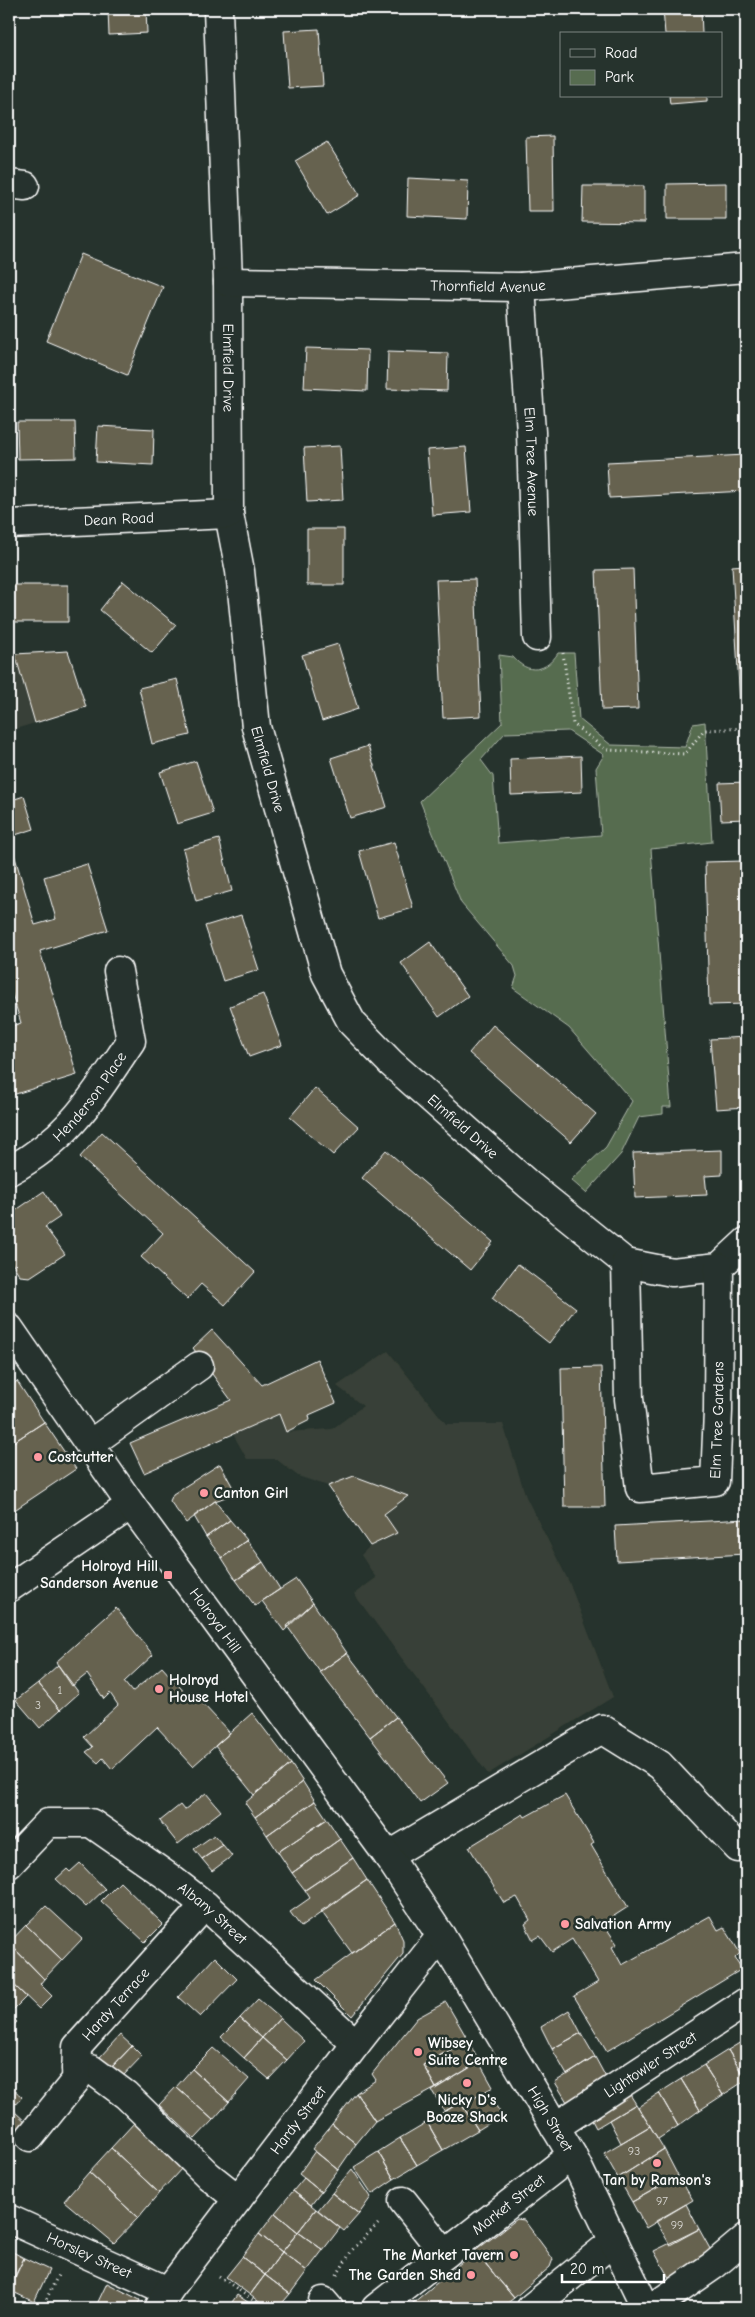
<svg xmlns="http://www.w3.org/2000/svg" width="755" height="2317" font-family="'Comic Neue',sans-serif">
<rect width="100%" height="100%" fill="#26332d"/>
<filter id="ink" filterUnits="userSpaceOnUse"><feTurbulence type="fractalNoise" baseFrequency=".02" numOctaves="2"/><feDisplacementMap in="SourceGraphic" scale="10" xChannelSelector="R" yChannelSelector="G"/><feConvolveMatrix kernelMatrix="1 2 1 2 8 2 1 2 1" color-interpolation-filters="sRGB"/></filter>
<g filter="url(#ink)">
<!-- built -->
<path fill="#394137" d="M68,651L86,707L9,731V654Z
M388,1351L446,1424H503L526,1497L569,1582L613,1697L488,1774L354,1594L376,1578L361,1555L370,1546L328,1486L298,1476L276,1459H247L233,1434L279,1414L286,1432L332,1429L363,1406L337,1386Z"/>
<!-- green -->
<path fill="#576c50" stroke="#abb6a8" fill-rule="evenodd" d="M558,653H574L579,719L611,745L685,747L693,724L705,722L712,842L651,849L671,1107H663V1114L639,1117L621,1154L586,1193L571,1180L606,1147L632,1101L569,1028L513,988L517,976L514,966L461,903L420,801L502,723L499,655L513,657C528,675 546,672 558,653ZM568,731L604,755L596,768L601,835L498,843L493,776L481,760L505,733Z"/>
<!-- building -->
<path fill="#66624f" stroke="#fff" d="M108,9H146L147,33L109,35Z
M663,9H701L702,34H665Z
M319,29L323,86L288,88L284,31Z
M669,96H707V101L670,104Z
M553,136L554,211H528L526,137Z
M327,142L360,195L327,215L295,161Z
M408,178L468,181L467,219L407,216Z
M726,183V219H667V184Z
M583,186H644V223L582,222Z
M81,254L163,287L127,375L46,341Z
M306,348L368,350L367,391L304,388Z
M388,351L448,353L447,391L387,389Z
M17,422H75L76,458L18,459Z
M98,426L154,429L153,465L96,462Z
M340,446L343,500L307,502L304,448Z
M466,447L471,512L432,515L427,450Z
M746,455V491L609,498L607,462Z
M307,529H344V585H307Z
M746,565V704L740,705L732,566Z
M633,569L638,709L602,710L596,570Z
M475,579L481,716L443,718L436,580Z
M123,581L176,625L152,653L100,610Z
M9,585H68V622H9Z
M338,644L358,709L322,721L302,655Z
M68,651L86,707L35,723L15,654Z
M177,679L190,735L152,744L139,688Z
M368,746L387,807L350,818L331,758Z
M581,756L582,792L511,795L510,759Z
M196,761L213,813L177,824L160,772Z
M746,782V819L721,820L719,783Z
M24,796L34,829L9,837V801Z
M9,837L35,925L56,919L44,877L87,864L108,930L40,951L77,1075L9,1096V1027L21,1023L9,984Z
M219,839L232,891L196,901L183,849Z
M394,842L413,908L378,918L359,851Z
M744,861L746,1004L709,1005L705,862Z
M241,915L259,970L223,981L205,926Z
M430,942L468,996L439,1017L401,963Z
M263,994L282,1045L249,1057L230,1006Z
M493,1025L596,1114L571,1142L469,1053Z
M746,1037V1107L716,1109L710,1039Z
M315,1088L359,1127L333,1155L290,1117Z
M102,1132L255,1272L225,1305L201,1284L187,1299L141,1257L163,1233L80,1157Z
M386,1150L493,1242L470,1270L362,1178Z
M722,1150V1175L705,1176L707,1195L635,1198L633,1153Z
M44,1191L60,1217L45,1227L65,1254L30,1277L20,1276L9,1258V1215Z
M518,1264L576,1308L549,1343L492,1298Z
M212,1330L262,1385L317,1359L336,1403L309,1415L310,1420L286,1432L279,1414L144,1473L130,1443L231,1400L193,1348Z
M601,1367L605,1507H564L561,1368Z
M17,1381L44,1422L9,1445V1388Z
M44,1422L76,1469L10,1513L9,1445Z
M220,1464L236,1493L215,1501L186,1523L170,1501L173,1494Z
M354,1476L408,1496L384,1514L397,1533L370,1546L328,1486Z
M215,1501L230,1520L206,1537L194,1516Z
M746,1519V1554L617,1561L615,1526Z
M230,1520L247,1540L222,1558L206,1537Z
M247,1540L263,1562L236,1580L222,1558Z
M263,1562L280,1589L255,1606L236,1580Z
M296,1579L313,1603L284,1631L262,1601Z
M313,1603L347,1653L320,1672L287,1626Z
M116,1608L153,1655L124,1682L132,1692L162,1667L187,1695L191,1691L230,1733L193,1766L157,1727L112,1769L103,1758L98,1763L86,1752L93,1747L84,1737L118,1705L110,1693L104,1699L87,1674L72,1686L56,1662Z
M347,1653L396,1717L370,1737L320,1672Z
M58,1665L79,1693L60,1710L38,1683Z
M38,1683L60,1710L40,1728L16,1700Z
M252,1713L291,1764L254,1795L215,1746Z
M396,1717L448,1783L420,1803L370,1737Z
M291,1764L303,1782L255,1817L245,1803Z
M303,1782L315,1801L267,1835L255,1817Z
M206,1793L221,1811L178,1844L160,1821L180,1805L184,1810Z
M565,1795L594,1843L591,1845L628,1907L603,1923L617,1944L612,1947L622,1965L710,1916L718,1930L724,1927L740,1953L735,1958L742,1969L607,2051L574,1996L598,1982L572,1939L552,1952L540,1936L533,1940L525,1924L530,1920L517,1897L504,1903L469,1847L523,1814L525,1817Z
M315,1801L327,1819L278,1852L267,1835Z
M327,1819L340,1839L292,1873L278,1852Z
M214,1835L223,1845L202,1859L194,1849Z
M340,1839L353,1858L305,1890L292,1873Z
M223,1845L232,1856L212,1871L202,1859Z
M353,1858L367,1880L301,1927L290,1912L310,1898L305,1890Z
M80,1863L105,1889L86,1907L56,1879L67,1869L70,1872Z
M367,1880L395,1922L352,1953L321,1911Z
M120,1882L163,1924L145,1942L101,1901Z
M46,1906L82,1939L62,1960L26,1925Z
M395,1922L403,1940V1954L352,2016L316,1980Z
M26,1925L62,1960L44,1979L9,1943Z
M9,1943L44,1979L40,1984L52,1996L39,2009L9,1980Z
M215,1957L237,1979L200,2017L178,1997Z
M9,1980L26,1997L9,2014Z
M258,1999L280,2018L262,2038L240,2018Z
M446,2002L468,2040L423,2065L436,2088L375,2121L356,2093L376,2080L372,2074L417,2018Z
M569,2010L581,2033L552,2049L541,2027Z
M9,2014L17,2022L9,2030Z
M240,2018L262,2038L244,2058L221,2037Z
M280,2018L304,2041L287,2060L262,2038Z
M581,2033L595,2057L567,2075L552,2049Z
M120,2035L132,2046L111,2068L100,2057Z
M262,2038L287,2060L269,2079L244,2058Z
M746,2039V2080L728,2050Z
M468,2040L479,2062L436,2088L423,2065Z
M132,2046L142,2056L122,2077L111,2068Z
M213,2048L249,2079L229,2102L192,2069Z
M728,2050L746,2080L723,2095L704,2065Z
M595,2057L609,2083L570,2107L555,2082Z
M479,2062L493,2087L462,2105L460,2102L445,2112L432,2091Z
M704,2065L723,2095L700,2110L681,2079Z
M192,2069L229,2102L213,2120L176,2087Z
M681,2079L700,2110L678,2126L659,2093Z
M9,2085L22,2097L13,2107L15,2112L27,2123L9,2141Z
M176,2087L213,2120L195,2139L159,2105Z
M627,2090L636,2104L596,2128L586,2109Z
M486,2091L502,2115L478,2130L462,2105Z
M356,2093L375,2121L356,2144L332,2124Z
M659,2093L678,2126L658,2139L638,2107Z
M460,2102L478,2130L443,2150L427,2122Z
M636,2104L650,2126L621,2143L609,2120Z
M135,2122L183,2167L159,2193L111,2148Z
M427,2122L443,2150L417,2165L400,2138Z
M332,2124L356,2144L338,2170L312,2149Z
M650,2126L664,2149L618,2178L604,2153Z
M400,2138L417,2165L394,2179L378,2152Z
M111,2148L159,2193L138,2218L89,2172Z
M664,2149L678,2176L632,2202L618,2178Z
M315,2151L338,2170L321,2192L299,2174Z
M378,2152L394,2179L372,2194L354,2167Z
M352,2169L371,2197L359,2214L332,2193Z
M89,2172L138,2218L114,2243L64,2201Z
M678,2176L693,2200L646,2228L632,2202Z
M304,2178L321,2192L311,2205L293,2191Z
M293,2191L316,2209L298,2232L275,2213Z
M332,2193L359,2214L344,2231L318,2210Z
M686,2204L699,2229L670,2245L656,2221Z
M316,2209L340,2228L323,2250L298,2232Z
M275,2213L298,2232L282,2252L259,2234Z
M517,2219L524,2220L553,2259L550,2267L514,2298L475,2251Z
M699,2229L714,2256L669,2278L654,2251Z
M298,2232L323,2250L307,2271L282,2252Z
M259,2234L282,2252L265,2275L242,2257Z
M9,2250L24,2258L9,2288Z
M475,2251L514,2298L501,2308H407Z
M282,2252L307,2271L290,2294L265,2275Z
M242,2257L265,2275L250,2295L226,2277Z
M24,2258L49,2270L34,2302L9,2290Z
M265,2275L290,2294L278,2308H267L250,2295Z
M107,2283L140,2300L136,2308H95Z
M237,2295L257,2308H228Z"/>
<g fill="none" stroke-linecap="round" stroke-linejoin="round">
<defs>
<g id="minor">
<path id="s1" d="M218,9L228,282L229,514L240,571L256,727L326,974L352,1023L391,1063L529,1185L626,1263L672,1272L719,1267L746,1242"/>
<path d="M9,184L25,186"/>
<path id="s2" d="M228,282L521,287L746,268"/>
<path id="s3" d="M521,287L531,432L537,637"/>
<path id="s4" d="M9,524L229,514"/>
<path id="s5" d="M9,1171C71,1137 93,1097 131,1041L118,971"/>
<path id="s6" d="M626,1263L629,1399L640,1488L715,1481L718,1411L719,1267"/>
<path d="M90,1444L199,1366"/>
<path d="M9,1588L131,1505"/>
<path d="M388,1856L602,1729L660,1765L738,1848"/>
<path id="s7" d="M9,1864L48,1823H91L170,1878L205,1905L356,2044"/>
<path d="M76,2068L91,2069L126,2095L209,2176L238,2199"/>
<path id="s8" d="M555,2127L746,2002"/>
<path id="s9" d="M30,2137L76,2080L77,2047L205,1905"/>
<path d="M403,2201L445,2254"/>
<path id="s10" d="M9,2219L168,2291"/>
<path d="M323,2301L329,2308"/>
<path id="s11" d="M159,2308L168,2291L356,2044L441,1936"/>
<path id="s12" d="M376,2308L572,2155"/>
<path d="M531,2308L614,2241"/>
<path d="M652,2308L714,2265L746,2238"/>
</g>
<g id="major">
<path id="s13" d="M9,1328L131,1505L388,1856L441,1936L572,2155L646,2308"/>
</g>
</defs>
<!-- minor casing -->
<use href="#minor" stroke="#fff" stroke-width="31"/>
<!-- major casing -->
<use href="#major" stroke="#fff" stroke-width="31"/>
<!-- path -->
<path stroke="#fff" stroke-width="3" stroke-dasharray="1 4" stroke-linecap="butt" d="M563,653L573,724L606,750L685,754L704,730L746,728
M337,2275L352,2250L380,2222
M219,2276L264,2308
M42,2308L58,2275"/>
<!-- minor -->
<use href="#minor" stroke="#26332d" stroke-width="28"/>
<!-- major -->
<use href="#major" stroke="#26332d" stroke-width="28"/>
</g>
</g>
<!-- markers -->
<g fill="#ff9aa2" stroke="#26332d" stroke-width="2">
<circle cx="38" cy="1457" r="5"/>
<circle cx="204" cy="1493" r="5"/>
<rect x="163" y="1570" width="10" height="10" rx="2.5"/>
<circle cx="159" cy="1689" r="5"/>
<circle cx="565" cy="1924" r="5"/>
<circle cx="418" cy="2052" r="5"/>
<circle cx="467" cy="2083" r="5"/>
<circle cx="657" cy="2163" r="5"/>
<circle cx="514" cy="2255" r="5"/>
<circle cx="471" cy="2275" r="5"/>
</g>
<g text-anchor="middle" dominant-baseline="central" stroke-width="5" stroke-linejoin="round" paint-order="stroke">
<!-- number labels -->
<g font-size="12" fill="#d9d8d3">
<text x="60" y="1690">1</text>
<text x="38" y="1705">3</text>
<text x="634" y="2151">93</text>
<text x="662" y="2201">97</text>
<text x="677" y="2225">99</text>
</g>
<!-- street labels -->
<g font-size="15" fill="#fff" stroke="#26332d">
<text stroke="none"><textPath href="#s2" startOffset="260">Thornfield Avenue</textPath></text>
<text stroke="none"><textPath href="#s1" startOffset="359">Elmfield Drive</textPath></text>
<text stroke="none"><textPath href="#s3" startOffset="175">Elm Tree Avenue</textPath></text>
<text stroke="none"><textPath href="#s4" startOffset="110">Dean Road</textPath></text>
<text stroke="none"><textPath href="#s1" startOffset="764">Elmfield Drive</textPath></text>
<text stroke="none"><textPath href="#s5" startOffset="111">Henderson Place</textPath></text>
<text stroke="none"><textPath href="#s1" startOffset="1184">Elmfield Drive</textPath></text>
<text stroke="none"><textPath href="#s6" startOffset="362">Elm Tree Gardens</textPath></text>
<text stroke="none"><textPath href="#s13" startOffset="358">Holroyd Hill</textPath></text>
<text stroke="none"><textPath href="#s7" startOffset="251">Albany Street</textPath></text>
<text stroke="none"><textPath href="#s9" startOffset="164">Hardy Terrace</textPath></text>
<text stroke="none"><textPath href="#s8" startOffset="114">Lightowler Street</textPath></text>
<text stroke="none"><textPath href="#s13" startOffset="959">High Street</textPath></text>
<text stroke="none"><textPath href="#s11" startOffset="234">Hardy Street</textPath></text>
<text stroke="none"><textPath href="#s12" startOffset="168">Market Street</textPath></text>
<text stroke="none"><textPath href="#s10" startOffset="88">Horsley Street</textPath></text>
</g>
<!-- poi labels -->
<g font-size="15" font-weight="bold" fill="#fff" stroke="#26332d" text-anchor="start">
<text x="48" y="1457">Costcutter</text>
<text x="214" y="1493">Canton Girl</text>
<text x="158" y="1566" text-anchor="end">Holroyd Hill<tspan x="158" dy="17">Sanderson Avenue</tspan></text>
<text x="169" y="1680">Holroyd<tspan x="169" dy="17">House Hotel</tspan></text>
<text x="575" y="1924">Salvation Army</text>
<text x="428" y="2043">Wibsey<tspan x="428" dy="17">Suite Centre</tspan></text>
<text x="467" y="2100" text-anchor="middle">Nicky D's<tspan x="467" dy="17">Booze Shack</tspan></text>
<text x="657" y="2180" text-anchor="middle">Tan by Ramson's</text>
<text x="504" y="2255" text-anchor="end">The Market Tavern</text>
<text x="461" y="2275" text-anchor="end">The Garden Shed</text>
</g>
</g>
<!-- margin -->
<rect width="755" height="2317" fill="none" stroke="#26332d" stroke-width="30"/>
<rect x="15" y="15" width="725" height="2287" fill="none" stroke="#fff" stroke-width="2" filter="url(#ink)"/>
<!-- legend -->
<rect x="560" y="32" width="162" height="65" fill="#26332d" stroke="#7d8581"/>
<rect x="570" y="49" width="25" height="8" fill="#26332d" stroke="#7d8581"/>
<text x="605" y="58" font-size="15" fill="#ffffff">Road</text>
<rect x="570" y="70" width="25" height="15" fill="#576c50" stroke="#7d8581"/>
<text x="605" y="82" font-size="15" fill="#ffffff">Park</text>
<!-- scale -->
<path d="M562 2274v8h102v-8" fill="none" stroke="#ffffff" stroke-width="2.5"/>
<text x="570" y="2274" font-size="15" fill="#ffffff" stroke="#26332d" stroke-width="4" paint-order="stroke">20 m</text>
</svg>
